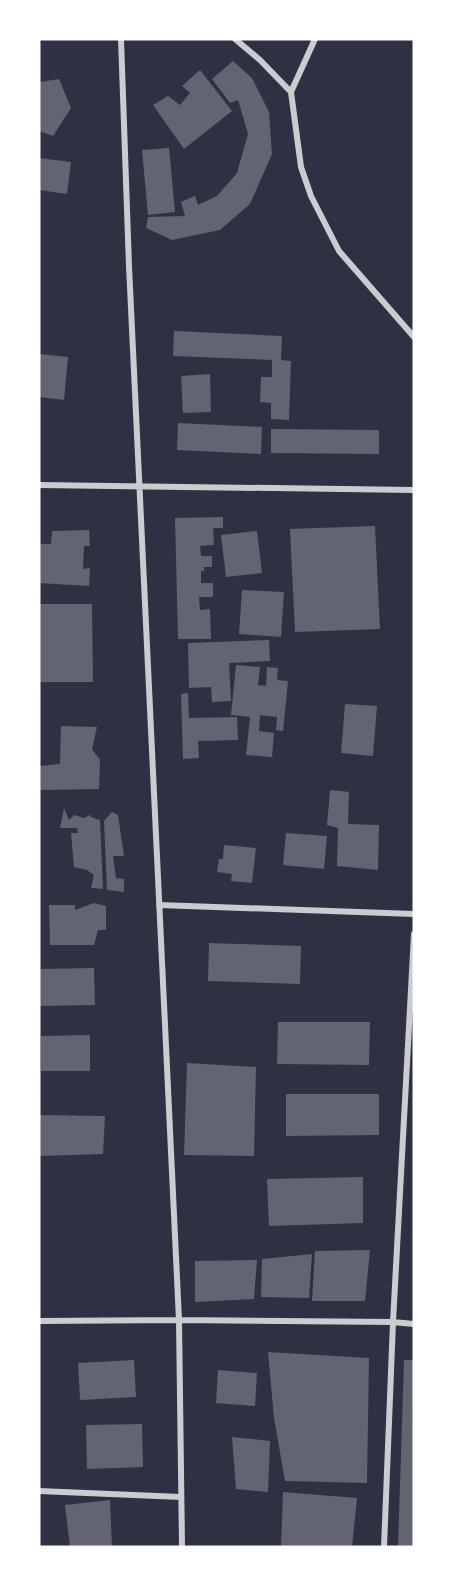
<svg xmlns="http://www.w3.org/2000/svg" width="453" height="1586" font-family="'DM Sans',sans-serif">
<rect width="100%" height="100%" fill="#2d3142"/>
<!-- building -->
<path fill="#626471" d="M233,61L252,78L269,112L272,154L250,204L220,230L172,240L146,228L148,217L185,216L181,202L195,196L198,205L217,196L237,173L248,134L238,100L230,103L212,79Z
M200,70L232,111L184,149L153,105L168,96L180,105L190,93L182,86Z
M59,79L71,108L53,136L39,131V82Z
M169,148L175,212L148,215L142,150Z
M39,158L71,162L67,194L39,190Z
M174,331L282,336L281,360L291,361L289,420L271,419V403L260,402L261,377H272V360L173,356Z
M39,354L68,357L64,400L39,397Z
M210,374L211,412L183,413L181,376Z
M178,423L262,427L261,454L177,450Z
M271,429L379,430V454L271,453Z
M223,517V528H213L214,545L200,546L201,556H212V567H204V571H201V583H213V597H199L200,610L210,609L211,639H178L175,518Z
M375,526L380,629L295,632L290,529Z
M89,530L90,546H84L83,569L90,568L89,586L39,583V544H51L52,531Z
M257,531L262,573L226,577L221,535Z
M242,590L284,592L281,637L239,634Z
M39,604H92L93,682H39Z
M269,640L270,661L229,663L231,701L212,702L211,687L189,688L188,643Z
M236,665L260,667L258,685L266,686L267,667L278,668L277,680L288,681L283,731L276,730L277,717L260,715L259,731L274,733L272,757L246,755L250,717L231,715Z
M188,693L189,718L237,717L238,740L198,741L199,758L183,759L181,694Z
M345,704L377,706L373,756L341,753Z
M61,726L97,727L92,749L100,760L99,789L39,790V766L60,764Z
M330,790L349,792L348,824L379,825L378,870L337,866L338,828L327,825Z
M64,808L69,820L74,815L84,818L90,815L91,817L100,820L103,889L91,888L94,875L87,870L74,867L71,833H78L77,828H60Z
M112,812L118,815L124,856H113L116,878L124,879V892L107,890L104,821Z
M286,833L327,836L324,869L283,865Z
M224,845L256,848L252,883L231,881L232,874L217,872L219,859H223Z
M94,903L106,906V930H98L94,945H50L49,905H75V910Z
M209,943L301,946L300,984L208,981Z
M94,968L95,1005L39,1006V969Z
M278,1022H370L369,1065L277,1064Z
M90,1035V1071H41V1036Z
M187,1063L256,1067L254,1156L184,1155Z
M286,1094H379V1135L286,1136Z
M39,1115L105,1116L103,1154L39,1156Z
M363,1177V1223L269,1226L267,1179Z
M370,1250L365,1301H312L315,1251Z
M312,1254L309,1298L261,1297L262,1259Z
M257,1260L254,1299L195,1302V1261Z
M268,1352L369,1358L367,1483L285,1481L274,1418Z
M134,1360L136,1397L80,1400L78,1363Z
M404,1360H414V1547H398Z
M218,1370L257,1373L255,1406L216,1403Z
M142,1424L143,1467L87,1469L86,1425Z
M232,1437L270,1441L268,1492L236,1489Z
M283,1492L357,1498L352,1547H281Z
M110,1500L112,1547H70L65,1505Z"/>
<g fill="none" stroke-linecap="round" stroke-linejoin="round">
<!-- minor -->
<path stroke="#caccd0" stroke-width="6" d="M121,39L129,266L179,1320L182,1547
M235,39L260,60L291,92
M315,39L291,92L301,167L311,196L339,251L414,337
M39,485L414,490
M159,905L414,914
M39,1321L179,1320L393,1322L414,1324
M39,1491L181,1497
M384,1547L393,1322L414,934"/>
</g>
<!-- border -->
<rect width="453" height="1586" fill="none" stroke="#ffffff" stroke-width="81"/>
</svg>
